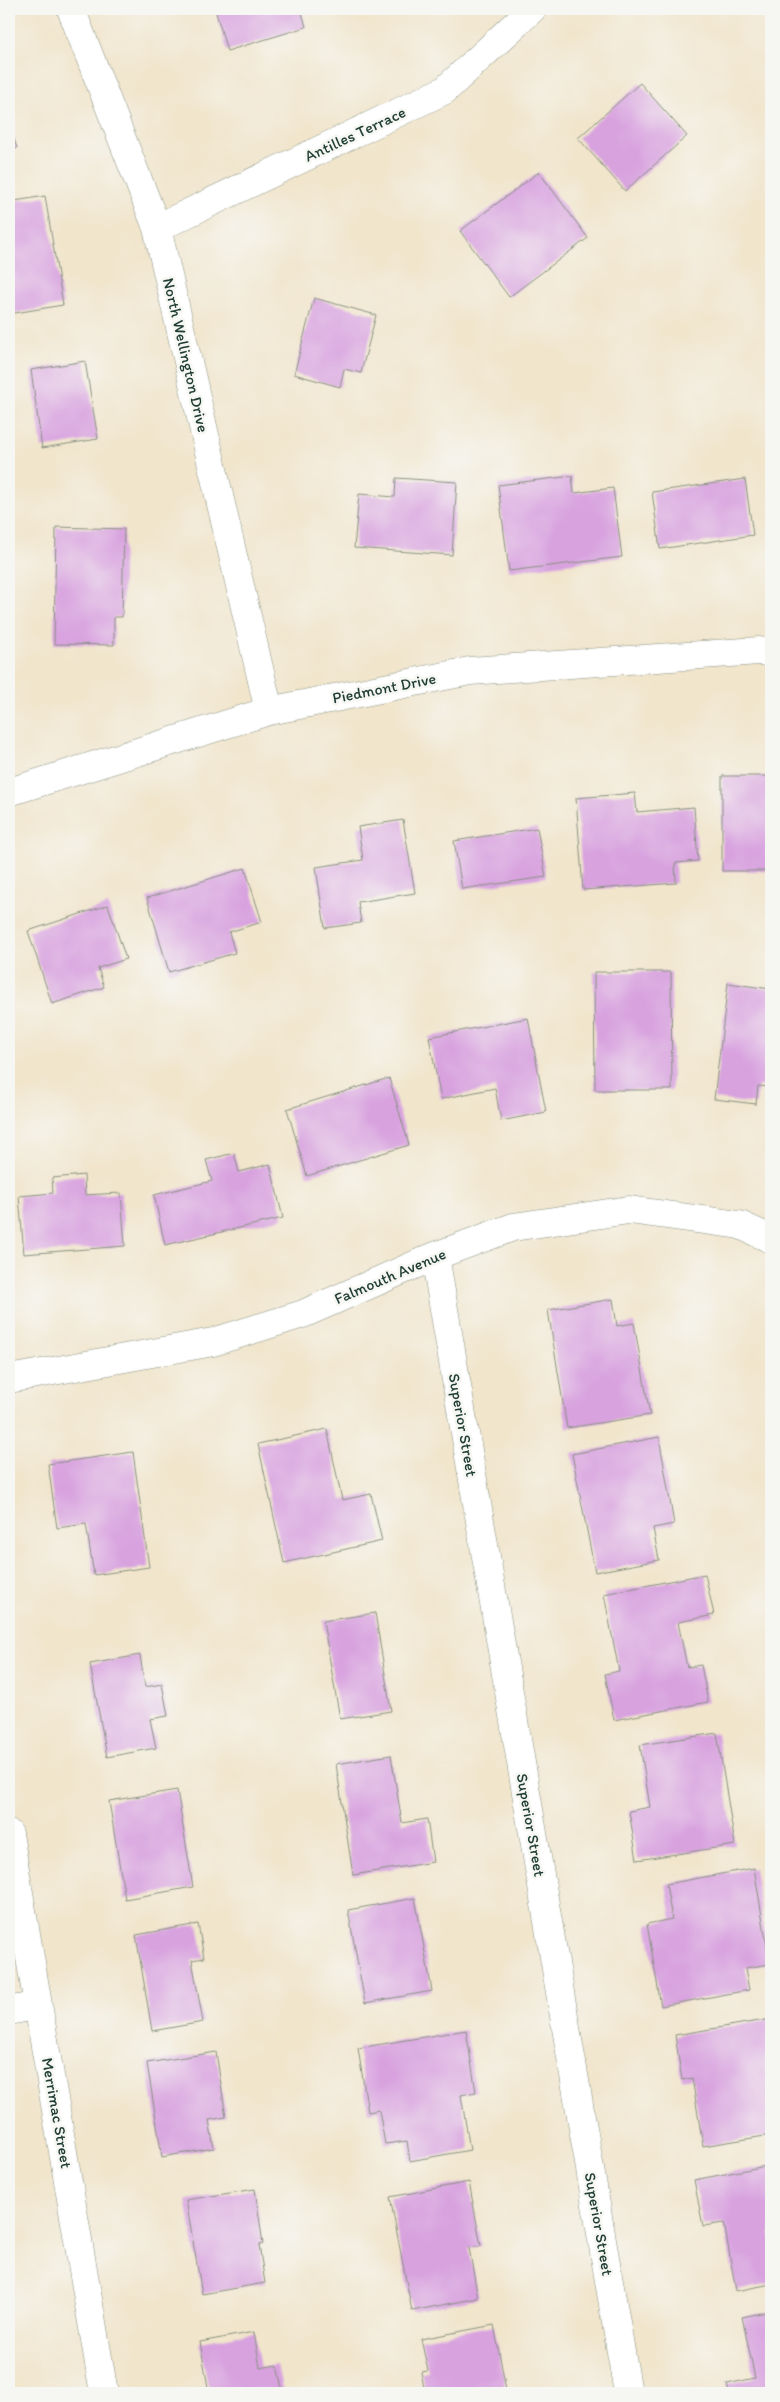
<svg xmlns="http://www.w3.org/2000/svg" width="780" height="2402" font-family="Itim,sans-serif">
<rect width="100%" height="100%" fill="#f6f6f2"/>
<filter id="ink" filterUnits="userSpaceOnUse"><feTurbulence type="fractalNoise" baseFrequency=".02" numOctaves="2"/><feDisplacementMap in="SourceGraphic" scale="10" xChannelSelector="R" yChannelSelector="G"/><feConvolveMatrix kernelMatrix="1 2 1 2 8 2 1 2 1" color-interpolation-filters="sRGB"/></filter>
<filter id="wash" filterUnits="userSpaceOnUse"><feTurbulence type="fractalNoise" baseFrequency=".0096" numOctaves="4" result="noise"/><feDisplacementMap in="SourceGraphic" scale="20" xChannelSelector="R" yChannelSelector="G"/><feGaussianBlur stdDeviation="1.12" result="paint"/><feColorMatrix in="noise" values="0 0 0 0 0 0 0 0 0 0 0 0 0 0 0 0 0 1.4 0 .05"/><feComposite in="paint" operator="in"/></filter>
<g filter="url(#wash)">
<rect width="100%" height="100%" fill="#f1e5cc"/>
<g id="blocks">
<!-- building -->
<path fill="#d8a2df" d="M215,9H301L306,27L227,51Z
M640,83L687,136L625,191L578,138Z
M9,125L17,148L9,151Z
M539,172L588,238L509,297L460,231Z
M45,196L63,305L9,314V202Z
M314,298L376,315L361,373L344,369L340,387L294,374Z
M85,361L98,439L42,448L31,370Z
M572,476L574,493L613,488L622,557L509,571L498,485Z
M396,478L457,482L452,555L354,548L359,494L395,497Z
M745,479L753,535L660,549L652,492Z
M56,527L124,529L122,617H114V645L54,644Z
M722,776H771V871H722Z
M635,793L637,812L694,807L698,861L675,863L676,883L583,890L576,798Z
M403,820L415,893L358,902L361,923L325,928L316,867L363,860L358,827Z
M537,828L546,877L462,889L454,841Z
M245,868L262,922L229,932L235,953L169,972L147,898Z
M108,905L126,959L98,968L104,987L52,1004L28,931Z
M594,972H671L672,1090H595Z
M728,983L771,989V1087L758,1086L756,1104L714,1099Z
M528,1018L546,1112L501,1121L495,1088L441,1099L429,1037Z
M389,1078L409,1145L307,1176L287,1109Z
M234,1153L239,1172L270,1164L283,1218L165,1245L154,1195L212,1181L206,1160Z
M84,1175L85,1195L121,1193L125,1246L24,1254L19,1196L53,1193L52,1178Z
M613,1299L617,1326L634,1323L650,1415L567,1428L548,1310Z
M327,1429L342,1500L371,1494L382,1541L284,1563L258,1444Z
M659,1437L674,1524L653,1528L659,1560L595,1572L572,1454Z
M133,1452L149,1567L94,1575L86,1524L57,1528L48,1464Z
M705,1574L714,1615L678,1622L687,1667L701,1665L708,1702L614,1720L605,1674L619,1671L604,1594Z
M375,1613L391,1711L340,1719L323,1621Z
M140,1655L145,1687L162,1684L168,1716L150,1719L156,1748L107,1757L90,1664Z
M717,1733L735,1845L637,1860L629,1811L650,1807L640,1745Z
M391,1755L402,1823L427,1819L433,1862L353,1875L336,1764Z
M177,1790L193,1887L125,1899L109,1801Z
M754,1868L770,1964L745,1968L749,1990L661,2006L647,1924L672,1919L666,1884Z
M415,1898L432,1991L365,2003L348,1910Z
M198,1924L204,1958L192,1960L203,2022L152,2031L136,1935Z
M771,2019V2135L703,2146L692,2078L682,2080L675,2035Z
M466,2030L476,2092L461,2095L470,2150L410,2161L407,2141L385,2144L379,2110L368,2112L358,2048Z
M216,2052L226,2117L209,2120L214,2148L162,2157L147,2063Z
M771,2165V2284L736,2291L724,2223L703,2226L694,2180Z
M469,2182L481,2246L469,2248L478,2298L412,2311L390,2197Z
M255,2189L263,2244L259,2245L265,2283L202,2294L186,2200Z
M771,2311V2393H729L727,2384L755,2378L742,2317Z
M494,2325L506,2390L490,2393H425L421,2372L428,2371L421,2339Z
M254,2332L260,2368L277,2365L283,2393H209L200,2342Z"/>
</g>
</g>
<g filter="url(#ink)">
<use href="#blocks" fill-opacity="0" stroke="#889180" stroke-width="1"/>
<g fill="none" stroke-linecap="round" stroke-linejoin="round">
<defs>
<path id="minor" d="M71,9L157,228L269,711
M157,228L445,90L532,9
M9,792L269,711L470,671L759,651L771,653
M435,1256L628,2393
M9,1379L213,1342L303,1314L435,1256L513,1227L629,1210L740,1225L771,1239
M9,1834L104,2393
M9,2011L38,2005"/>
</defs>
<!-- minor casing -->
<use href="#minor" stroke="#889180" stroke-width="29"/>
<!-- minor -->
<use href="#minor" stroke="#fff" stroke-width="28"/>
</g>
</g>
<g text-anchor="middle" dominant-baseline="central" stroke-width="5" stroke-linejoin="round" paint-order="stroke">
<!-- street labels -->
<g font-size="16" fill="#1f3d34" stroke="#f6f6f2">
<text transform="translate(355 134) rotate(-25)">Antilles Terrace</text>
<text transform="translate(186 355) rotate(77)">North Wellington Drive</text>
<text transform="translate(384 688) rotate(-11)">Piedmont Drive</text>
<text transform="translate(390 1276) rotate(-23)">Falmouth Avenue</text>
<text transform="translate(463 1425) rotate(80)">Superior Street</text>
<text transform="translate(531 1825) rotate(80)">Superior Street</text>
<text transform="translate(57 2113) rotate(80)">Merrimac Street</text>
<text transform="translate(599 2224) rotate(80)">Superior Street</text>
</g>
</g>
<!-- margin -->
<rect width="780" height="2402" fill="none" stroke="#f6f6f2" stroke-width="30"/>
</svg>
